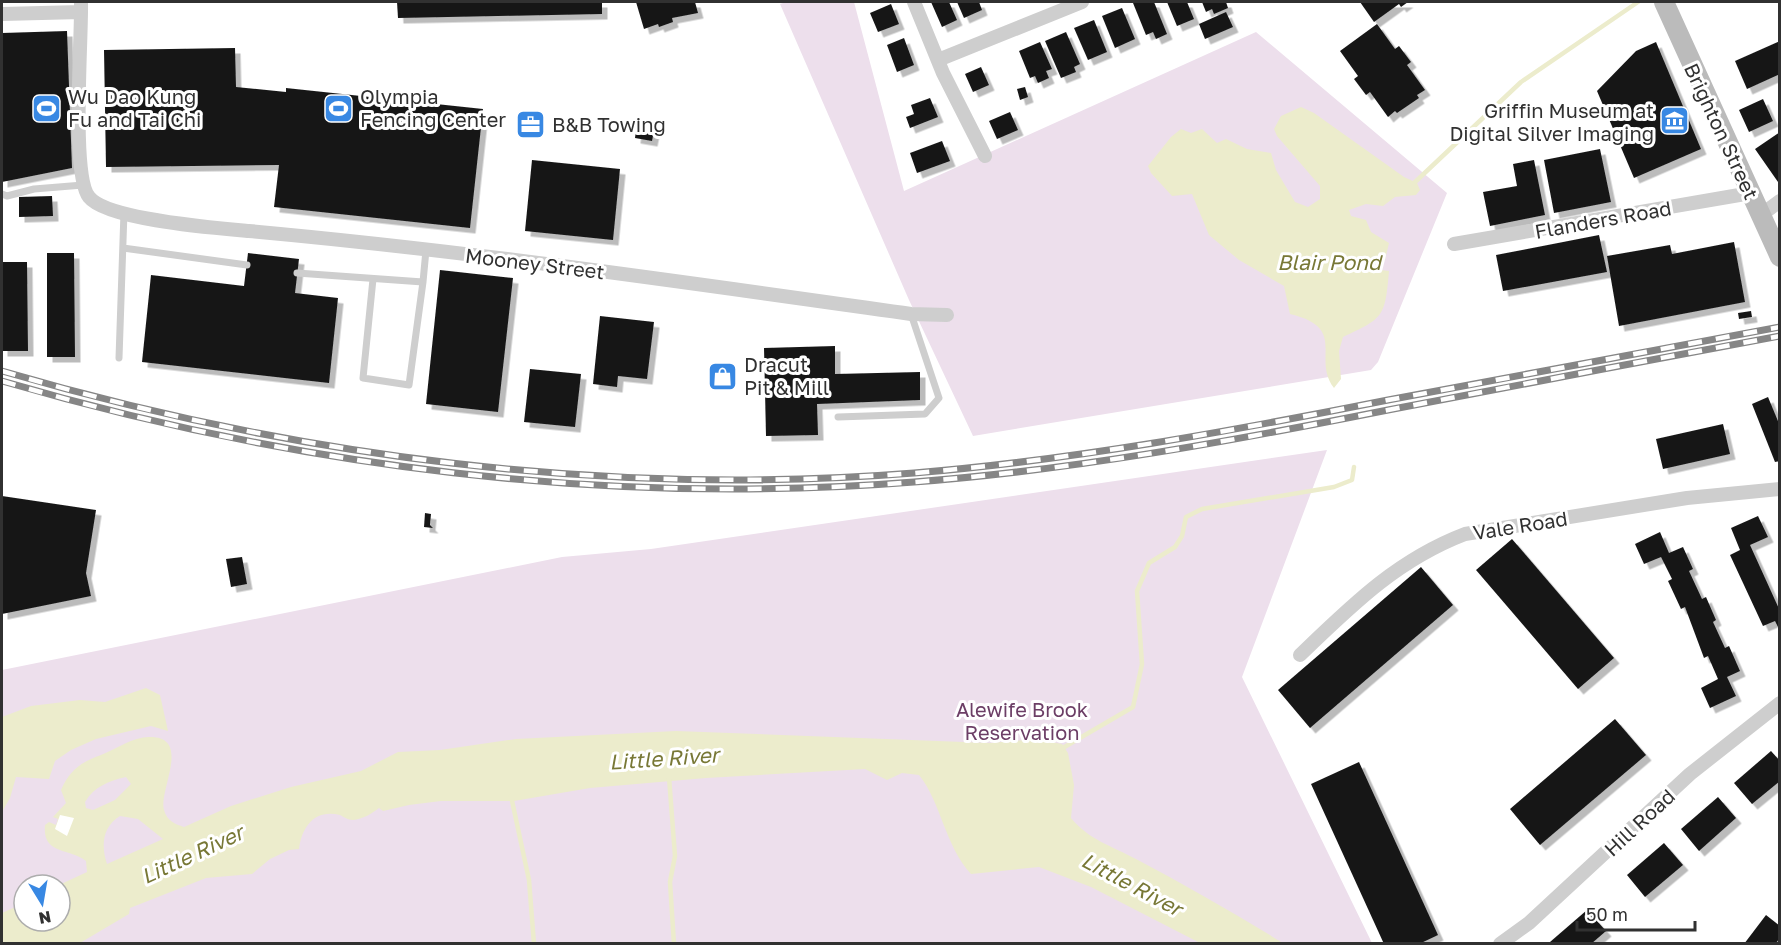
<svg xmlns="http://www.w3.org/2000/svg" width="1781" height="945" font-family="'Golos Text',sans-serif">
<defs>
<filter id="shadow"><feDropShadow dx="5.5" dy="5.5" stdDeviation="0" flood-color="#0004"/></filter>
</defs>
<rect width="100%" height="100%" fill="#fff"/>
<!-- green -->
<path fill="#eddfec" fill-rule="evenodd" d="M786,2H854L904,191L1256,32L1447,193L1378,362L1371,370L973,436L909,300L780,4Z
M1327,450L1242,677L1372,943L2,944V670L562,557L651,549ZM24,885H60V921H24Z"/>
<!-- water -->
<path fill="#ececcc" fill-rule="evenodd" d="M1301,107L1314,113L1404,177L1417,183L1420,190L1416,195L1395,197L1383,206L1366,204L1349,210L1351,216L1366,220L1371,232L1389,243L1385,260L1380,263L1381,270L1389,271C1385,317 1384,318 1343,337L1339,351L1341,379L1334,388C1311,358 1349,328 1290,314L1284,286L1239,260L1209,235L1192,194L1172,196L1151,173L1148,166L1171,137L1181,129L1191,133L1202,129L1217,143L1226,139L1247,149L1271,153L1276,170L1295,202L1308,207L1320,199V186L1277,136L1274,129L1281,116Z
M146,688L160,695L168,731L151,726L96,739L71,750L55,761L49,779L16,777L10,798L2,812V717L31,706L80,700L105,702Z
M676,731L990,743L1036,739L1062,744L1068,753L1074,785L1071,818C1089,840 1112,846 1136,859C1186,885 1235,914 1283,943H1200L1091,887L1039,867L971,874C945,846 941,802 919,775L902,773L887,780L865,769L706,778L590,788L514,801H441L409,805L383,811L379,808C371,814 363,819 353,820C348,820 344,817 340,815C314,809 302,827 299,849L289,850L270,859L252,874L206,878L130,908L129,914L80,943H2V913L24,903V921H60L59,885L87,872L86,861C69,848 42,855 45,825L49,822L56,825L58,819L53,817L66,803L61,790C70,770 81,762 101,755C116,749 133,737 149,737C193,736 158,791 164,810C167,821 175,824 184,827L231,806L291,787L361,771L398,752L440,750L516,739ZM126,777L131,784L115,800L93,810L86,808L85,802C94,787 108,781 126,777ZM120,816L138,819L163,839L107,864C101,846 102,827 120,816Z"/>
<!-- pier -->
<path fill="#fff" d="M60,815L74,818L67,836L55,829Z"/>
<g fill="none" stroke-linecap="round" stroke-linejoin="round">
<!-- stream -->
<path stroke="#ececcc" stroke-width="4.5" d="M1413,184L1521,82L1638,2
M1061,749L1133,707L1142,664L1137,591L1149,563L1175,547L1182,536L1186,517L1202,509L1334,487L1352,480L1354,467
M669,777L675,856L670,882L674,944
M511,796L529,880L534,944"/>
</g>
<!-- building -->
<path fill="#181818" filter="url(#shadow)" d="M397,2H602V14L398,18Z
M636,2H695L698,13L672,18L673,22L659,27L658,24L644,29Z
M931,2H949L957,20L942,27Z
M957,2H979L982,10L964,18Z
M1138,2H1154L1167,34L1156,39L1153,32L1146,35L1133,3Z
M1167,2H1187L1194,19L1177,26Z
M1202,2H1226L1228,8L1214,14L1212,9L1206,12Z
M1360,2H1408L1401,7L1399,4L1374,22Z
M891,4L899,24L878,32L870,13Z
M1122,8L1135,39L1115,48L1102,16Z
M1226,12L1233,27L1205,39L1199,24Z
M1094,20L1107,52L1088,60L1074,28Z
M1377,24L1395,49L1399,46L1411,62L1407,65L1425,90L1417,95L1419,98L1397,113L1395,111L1388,117L1370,92L1366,95L1354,79L1358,76L1340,51Z
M67,31L72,168L2,182V33Z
M1066,32L1080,64L1074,67L1076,72L1061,78L1045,41Z
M904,38L914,65L897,72L887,45Z
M1780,41V74L1747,89L1735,61Z
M1040,42L1052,69L1046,71L1049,78L1038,83L1035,76L1030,78L1019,51Z
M1656,42L1701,149L1634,178L1597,91L1636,51Z
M235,48L236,87L286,92V88L483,109L470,228L274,207L279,165L106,167L104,50Z
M981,67L989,85L973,92L965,74Z
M1025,87L1028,97L1020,100L1017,89Z
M930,98L938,117L910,128L906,117L914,114L911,105Z
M1763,99L1773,121L1749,132L1739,110Z
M1010,112L1018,130L997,139L989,121Z
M637,122L655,126L652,141L635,138Z
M1780,132V180L1778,182L1755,149Z
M942,141L950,161L917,173L910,153Z
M1600,149L1611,202L1554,213L1544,160Z
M532,160L620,169L613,240L525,231Z
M1534,160L1545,215L1490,226L1483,192L1517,186L1513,164Z
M52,196L53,216L19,217V197Z
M1599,235L1607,272L1503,291L1496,255Z
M1734,242L1745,302L1619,326L1607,256L1670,245L1672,254Z
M47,253H74L75,357H47Z
M248,253L299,259L295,293L338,298L329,383L142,362L151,275L244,286Z
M2,262H27L28,351H2Z
M440,270L513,278L498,412L426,404Z
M1751,311L1752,317L1739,319L1738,313Z
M600,316L654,322L647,379L618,376L617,387L593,384Z
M835,346V374L920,372V400L817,404L818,435L766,436L764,348Z
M530,369L581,374L575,427L524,422Z
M1768,397L1780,426V461L1775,462L1752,404Z
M1723,424L1730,454L1663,469L1656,439Z
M2,496L96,510L86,573L91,596L2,614Z
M425,513L431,514L430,525L433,528L424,527Z
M1758,516L1768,537L1750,545L1780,611V631L1775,621L1763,626L1730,555L1740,550L1731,528Z
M1660,532L1669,553L1683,547L1693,569L1689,571L1702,599L1706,597L1716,620L1713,622L1725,648L1729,646L1740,671L1727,677L1736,696L1710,708L1701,688L1718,679L1708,656L1704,658L1685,607L1681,609L1668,581L1672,579L1661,557L1644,564L1635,544Z
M1512,539L1614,658L1578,689L1476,570Z
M242,557L247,584L231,587L226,559Z
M1421,567L1453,605L1310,728L1278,690Z
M1615,719L1646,755L1540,845L1510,809Z
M1771,751L1780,761V781L1752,804L1734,783Z
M1359,762L1438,935L1419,944H1384L1311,784Z
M1718,797L1736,818L1699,851L1681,829Z
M1664,843L1683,865L1645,897L1627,875Z
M1587,910L1606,931L1591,944H1552L1550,942Z
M1766,915L1780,926V938L1775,944H1744Z"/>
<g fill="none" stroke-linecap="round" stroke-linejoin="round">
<!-- lane -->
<path stroke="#cecece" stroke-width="7" d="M2,194L7,196L34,189L83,185
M123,248L247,265
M297,273L423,282L426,250
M373,279L363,378L409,385L423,282
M119,358L124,212
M838,417L925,414L939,398L911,314"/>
<!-- street -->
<path stroke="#cecece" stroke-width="14" d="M81,2C82,37 71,175 89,197C107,220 217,228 249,231C470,251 691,283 911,314L947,315
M914,2L943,73L985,156
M2,14L81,12
M938,60L1082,2
M1761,215L1780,201
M1454,244L1751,193
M1300,655C1352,605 1397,560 1465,534L1687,498L1780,489
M1500,944L1529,923L1690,774L1780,703"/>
<!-- secondary -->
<path stroke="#bbb" stroke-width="20" d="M1664,2L1780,257"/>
<defs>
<path id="rail" d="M2,371C296,457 608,497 914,473C1074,460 1231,431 1388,400C1519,376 1649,351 1780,327
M2,381C296,467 607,506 914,482C1074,470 1231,441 1388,410C1519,385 1649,360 1780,336"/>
</defs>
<!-- rail casing -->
<use href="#rail" stroke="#868686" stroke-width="7"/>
<!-- rail -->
<use href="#rail" stroke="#fff" stroke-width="4.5" stroke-dasharray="14" stroke-linecap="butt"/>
</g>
<!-- icons -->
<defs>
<symbol id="stadium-square" viewBox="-11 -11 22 22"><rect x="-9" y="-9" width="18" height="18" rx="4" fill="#3888e3" stroke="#fff"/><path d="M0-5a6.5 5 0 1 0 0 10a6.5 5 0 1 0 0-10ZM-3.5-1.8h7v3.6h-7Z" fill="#fff"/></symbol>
<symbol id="museum-square" viewBox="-11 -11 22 22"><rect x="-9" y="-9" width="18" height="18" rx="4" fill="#3888e3" stroke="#fff"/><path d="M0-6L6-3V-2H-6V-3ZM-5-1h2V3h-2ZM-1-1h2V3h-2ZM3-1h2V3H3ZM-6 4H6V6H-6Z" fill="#fff"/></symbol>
<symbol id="office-square" viewBox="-11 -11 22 22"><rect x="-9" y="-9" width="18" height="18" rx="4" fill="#3888e3" stroke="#fff"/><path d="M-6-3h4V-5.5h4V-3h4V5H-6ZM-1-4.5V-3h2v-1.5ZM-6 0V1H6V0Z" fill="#fff"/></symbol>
<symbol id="shop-square" viewBox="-11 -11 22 22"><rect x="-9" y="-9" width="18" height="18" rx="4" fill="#3888e3" stroke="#fff"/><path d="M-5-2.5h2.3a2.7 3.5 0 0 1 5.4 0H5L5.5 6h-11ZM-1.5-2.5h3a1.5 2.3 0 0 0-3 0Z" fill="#fff"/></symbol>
</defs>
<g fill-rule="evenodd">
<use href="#stadium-square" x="30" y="92" width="33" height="33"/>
<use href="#stadium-square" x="322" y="92" width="33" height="33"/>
<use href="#museum-square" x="1658" y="104" width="33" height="33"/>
<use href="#office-square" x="514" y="108" width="33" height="33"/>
<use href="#shop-square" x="706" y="360" width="33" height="33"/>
</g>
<g text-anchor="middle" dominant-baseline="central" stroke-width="6" stroke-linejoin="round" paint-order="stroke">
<!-- poi labels -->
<g font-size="20" fill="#313131" stroke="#fff" text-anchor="start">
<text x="68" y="96">Wu Dao Kung<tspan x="68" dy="23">Fu and Tai Chi</tspan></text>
<text x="360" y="96">Olympia<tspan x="360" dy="23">Fencing Center</tspan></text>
<text x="1654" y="110" text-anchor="end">Griffin Museum at<tspan x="1654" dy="23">Digital Silver Imaging</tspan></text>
<text x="552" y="124">B&amp;B Towing</text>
<text x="744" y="364">Dracut<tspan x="744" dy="23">Pit &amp; Mill</tspan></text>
</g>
<!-- street labels -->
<g font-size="20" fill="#313131" stroke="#fff">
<text transform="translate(1722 131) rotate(65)">Brighton Street</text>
<text transform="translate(1603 219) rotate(-10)">Flanders Road</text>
<text transform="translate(535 263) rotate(7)">Mooney Street</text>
<text transform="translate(1520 525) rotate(-9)">Vale Road</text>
<text transform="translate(1639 822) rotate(-43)">Hill Road</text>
</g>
<!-- park labels -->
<g font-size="20" fill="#6c3e66" stroke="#fff">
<text x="1022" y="709">Alewife Brook<tspan x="1022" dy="23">Reservation</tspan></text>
</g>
<!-- water labels -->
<g font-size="21" font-style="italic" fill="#787836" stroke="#fff">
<text x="1329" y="262">Blair Pond</text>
<text transform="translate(664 758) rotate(-4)">Little River</text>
<text transform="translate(192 854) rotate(-25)">Little River</text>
<text transform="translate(1132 884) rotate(28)">Little River</text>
</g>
</g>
<!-- border -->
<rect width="1781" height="945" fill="none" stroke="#313131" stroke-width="6"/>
<!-- north arrow -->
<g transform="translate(42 903) rotate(169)"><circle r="28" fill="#ffffff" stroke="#adadad" stroke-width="1.5"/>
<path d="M0-4.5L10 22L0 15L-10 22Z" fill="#3888e3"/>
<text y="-9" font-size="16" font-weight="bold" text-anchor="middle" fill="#313131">N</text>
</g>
<!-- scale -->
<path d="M1577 921v9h118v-9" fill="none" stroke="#313131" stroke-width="3"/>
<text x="1586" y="921" font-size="18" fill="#313131" stroke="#ffffff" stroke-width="4.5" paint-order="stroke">50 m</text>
</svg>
